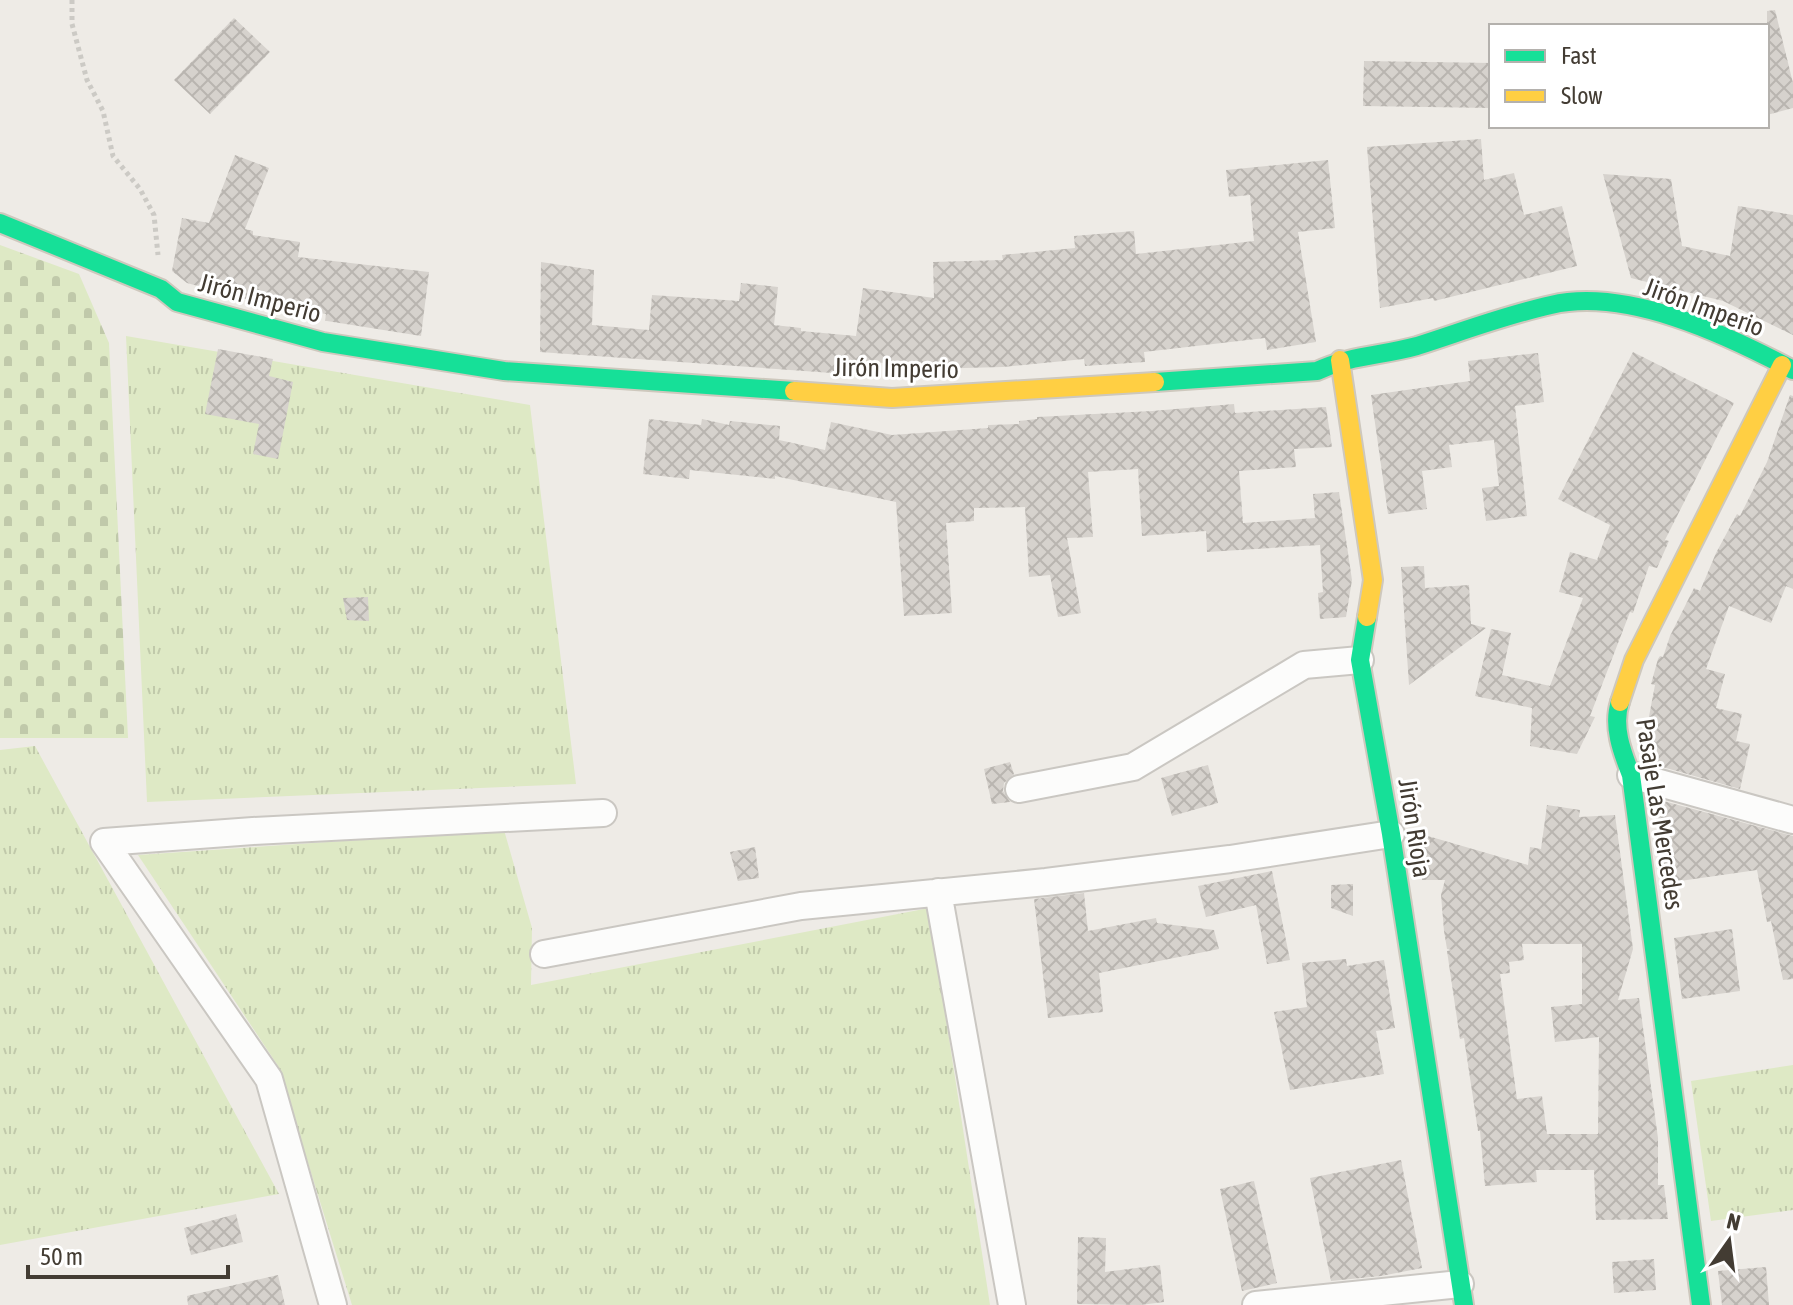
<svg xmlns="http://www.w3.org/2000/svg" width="1793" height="1305" font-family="'Asap Condensed',sans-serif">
<defs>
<pattern id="grass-tufts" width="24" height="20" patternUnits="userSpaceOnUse" patternTransform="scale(2)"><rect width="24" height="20" fill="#dee9c5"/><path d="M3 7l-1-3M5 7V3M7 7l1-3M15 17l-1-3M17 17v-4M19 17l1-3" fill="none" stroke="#c0c9aa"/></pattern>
<pattern id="cemetery-stones" width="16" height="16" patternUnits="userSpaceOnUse" patternTransform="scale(2)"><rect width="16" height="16" fill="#dee9c5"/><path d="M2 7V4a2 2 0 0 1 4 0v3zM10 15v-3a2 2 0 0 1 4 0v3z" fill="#c0c9aa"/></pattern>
<pattern id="building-cross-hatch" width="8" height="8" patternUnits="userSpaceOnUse" patternTransform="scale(2)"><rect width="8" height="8" fill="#d6d2cd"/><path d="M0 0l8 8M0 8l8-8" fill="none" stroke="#b9b5b0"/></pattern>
</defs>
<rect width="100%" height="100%" fill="#eeebe6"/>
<!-- grass -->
<path fill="url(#grass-tufts)" d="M126,336L530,405L576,784L147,802Z
M35,746L279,1194L0,1245V750Z
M504,830L532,928L531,985L929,908L990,1305H352L278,1066L138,855Z
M1793,1065V1210L1711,1221L1691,1081Z"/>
<!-- cemetery -->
<path fill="url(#cemetery-stones)" d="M0,245L79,274L109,343L128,738H0Z"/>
<!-- building -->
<path fill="url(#building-cross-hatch)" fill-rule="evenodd" d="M1775,10L1793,83V108L1767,115V11Z
M234,18L270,52L210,114L174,80Z
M1364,61L1491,63V108L1363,106Z
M1481,139L1484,180L1514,173L1524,215L1562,206L1577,266L1434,301L1433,298L1380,308L1367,147Z
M235,155L269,168L245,229L253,231V235L300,242L298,257L429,272L421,336L327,321H325L326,314L275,307L187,283L172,271L182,218L209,223Z
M1328,160L1335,228L1298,232L1316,342L1267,350L1265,338L1144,352L1145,362L1085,366L1084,359L1003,367L926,369L876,362L874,376L540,352L541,262L594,270L592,325L649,330L652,295L739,301L741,283L778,287L774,325L801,328V331L856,336L863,288L934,298L933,262L1003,260L1002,255L1075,248L1074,236L1134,231L1136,254L1254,241L1250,195L1229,197L1226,170Z
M1603,174L1671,179L1682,246L1730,256L1738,206L1793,215V335L1723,301L1631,278Z
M218,349L273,359L269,376L293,382L278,459L253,454L259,424L205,414Z
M1633,352L1734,403L1665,540L1669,541L1657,568L1649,566L1633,613L1630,612L1590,716L1595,717L1577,754L1530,746L1532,708L1475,696L1491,629L1511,633L1502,675L1550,686L1583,598L1559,592L1570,552L1597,560L1610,525L1558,499Z
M1538,353L1544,402L1515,406L1527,516L1486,521L1482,488L1499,486L1494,440L1449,445L1452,467L1422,471L1427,509L1388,514L1371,395L1470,381L1468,361Z
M1790,395L1793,396V589L1786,586L1771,623L1729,606L1706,669L1725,674L1716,708L1742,714L1736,741L1750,744L1740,789L1652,764V761L1648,760L1643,748L1655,685L1651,684L1658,659L1660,656L1663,657L1670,636L1694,588L1700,591L1716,553L1737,514L1740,516L1767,462Z
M1234,404L1235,413L1326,407L1332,447L1294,449L1296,467L1239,471L1243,523L1315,518L1313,494L1339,492L1352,580L1346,617L1320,619L1318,593L1323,592L1320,545L1207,552L1206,531L1142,536L1138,469L1088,472L1093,537L1067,538L1081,613L1058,617L1050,575L1029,577L1025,507L974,508V521L946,523L952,613L904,616L896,502L775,476V479L690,470L689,479L643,474L649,419L701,425L702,419L729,425L730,421L780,426L779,440L825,450L831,422L892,435L988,428V425L1019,424V421L1037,419V417L1152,411Z
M1424,566L1425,588L1469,585L1471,624L1486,628L1409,685L1401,567Z
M368,597L369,621L347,620L343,598Z
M1010,762L1014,774L1004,783L1003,791L1010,802L992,804L984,769Z
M1208,765L1218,803L1172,816L1161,778Z
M1656,799L1793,836V979L1783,980L1771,921L1767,922L1757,870L1666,883Z
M1547,805L1580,810L1579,817L1615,815L1633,949L1618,1000L1639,998L1658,1138V1185H1664L1668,1219L1596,1220L1594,1170H1536L1537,1182L1485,1186L1480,1131H1478L1464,1038L1460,1039L1447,951L1452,950L1447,949L1444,931L1441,895L1445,880H1422L1421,834L1528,865L1530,847L1541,849ZM1522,944H1582V1004L1551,1007L1555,1042L1599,1037L1598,1134H1547L1542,1096L1517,1099L1500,974L1510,973L1509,962L1524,960Z
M755,847L759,878L738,881L730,852Z
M1272,871L1290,960L1267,964L1256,905L1206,917L1198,886Z
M1353,884V916L1331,908V885Z
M1084,893L1088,931L1156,918L1157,923L1214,930L1219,949L1099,973L1103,1012L1048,1018L1034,899Z
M1732,929L1740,991L1682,999L1674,938Z
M1346,959L1347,966L1384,960L1395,1028L1376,1031L1384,1074L1290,1090L1274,1012L1307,1007L1302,963Z
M1401,1160L1422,1268L1381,1276L1331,1281L1310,1178Z
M1254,1181L1277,1283L1242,1291L1220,1189Z
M236,1214L243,1242L191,1255L184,1228Z
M1078,1237L1106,1238L1105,1272L1160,1265L1164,1302L1140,1305L1077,1304Z
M1654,1259L1656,1290L1614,1293L1612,1262Z
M1766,1267L1769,1305H1722L1718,1271Z
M278,1275L285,1305H188L187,1296Z"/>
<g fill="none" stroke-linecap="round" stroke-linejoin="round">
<defs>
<path id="street" d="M1631,775L1793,820
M1019,789L1133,767L1304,665L1360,660
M104,842L269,1079L333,1305
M104,842L253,831L603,813
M938,892L1012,1305
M544,954L801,906L1046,882L1230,859L1391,834
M1256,1305L1460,1284"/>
<path id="fast" d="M0,223L161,289L177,302L323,342L504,371L794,391
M1155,382L1317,371C1351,355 1381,356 1417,346C1461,332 1505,315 1551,305C1627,287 1727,335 1793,370
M1367,617L1360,660L1391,834L1464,1305
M1620,702C1612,726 1622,752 1631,775L1701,1305"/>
<path id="slow" d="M1340,360L1373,580L1367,617
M794,391L892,398L1155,382
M1620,702L1634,660L1782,365"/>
</defs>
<!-- street casing -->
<use href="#street" stroke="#cac7c2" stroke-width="30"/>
<!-- fast casing -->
<use href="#fast" stroke="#cec8bd" stroke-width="22"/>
<!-- slow casing -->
<use href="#slow" stroke="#cec8bd" stroke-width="22"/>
<!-- path -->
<path stroke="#cccac5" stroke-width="5" stroke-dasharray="4 4" stroke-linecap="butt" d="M72,0V24L87,80L103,111L113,156L140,189L154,215L158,255"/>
<!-- street -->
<use href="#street" stroke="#fcfcfb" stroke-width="26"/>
<!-- fast -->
<use href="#fast" stroke="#16e098" stroke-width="18"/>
<!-- slow -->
<use href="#slow" stroke="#ffcf43" stroke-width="18"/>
</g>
<g text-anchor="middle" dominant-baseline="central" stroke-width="6" stroke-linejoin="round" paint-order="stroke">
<!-- street labels -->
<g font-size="26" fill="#433c33" stroke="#fff">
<text transform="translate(260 298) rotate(15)">Jirón Imperio</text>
<text transform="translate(1704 307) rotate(20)">Jirón Imperio</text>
<text transform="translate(896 368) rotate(1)">Jirón Imperio</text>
<text transform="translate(1660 814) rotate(81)">Pasaje Las Mercedes</text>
<text transform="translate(1415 828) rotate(81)">Jirón Rioja</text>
</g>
</g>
<!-- legend -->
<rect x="1489" y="24" width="280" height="104" fill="#ffffff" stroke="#b4b1ad" stroke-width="2"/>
<rect x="1505" y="50" width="40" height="12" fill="#16e098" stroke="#b4b1ad" stroke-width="2"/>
<text x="1561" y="64" font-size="24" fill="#433c33">Fast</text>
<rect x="1505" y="90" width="40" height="12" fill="#ffcf43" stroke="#b4b1ad" stroke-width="2"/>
<text x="1561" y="104" font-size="24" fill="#433c33">Slow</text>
<!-- north arrow -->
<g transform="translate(1729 1241) rotate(14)" stroke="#ffffff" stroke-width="6" paint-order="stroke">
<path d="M0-6L14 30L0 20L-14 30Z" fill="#433c33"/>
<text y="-12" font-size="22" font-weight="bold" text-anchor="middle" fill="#433c33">N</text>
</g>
<!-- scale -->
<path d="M28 1265v12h200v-12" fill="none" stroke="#433c33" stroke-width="4"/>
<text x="40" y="1265" font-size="24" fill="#433c33" stroke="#ffffff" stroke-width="6" paint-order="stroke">50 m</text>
</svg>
